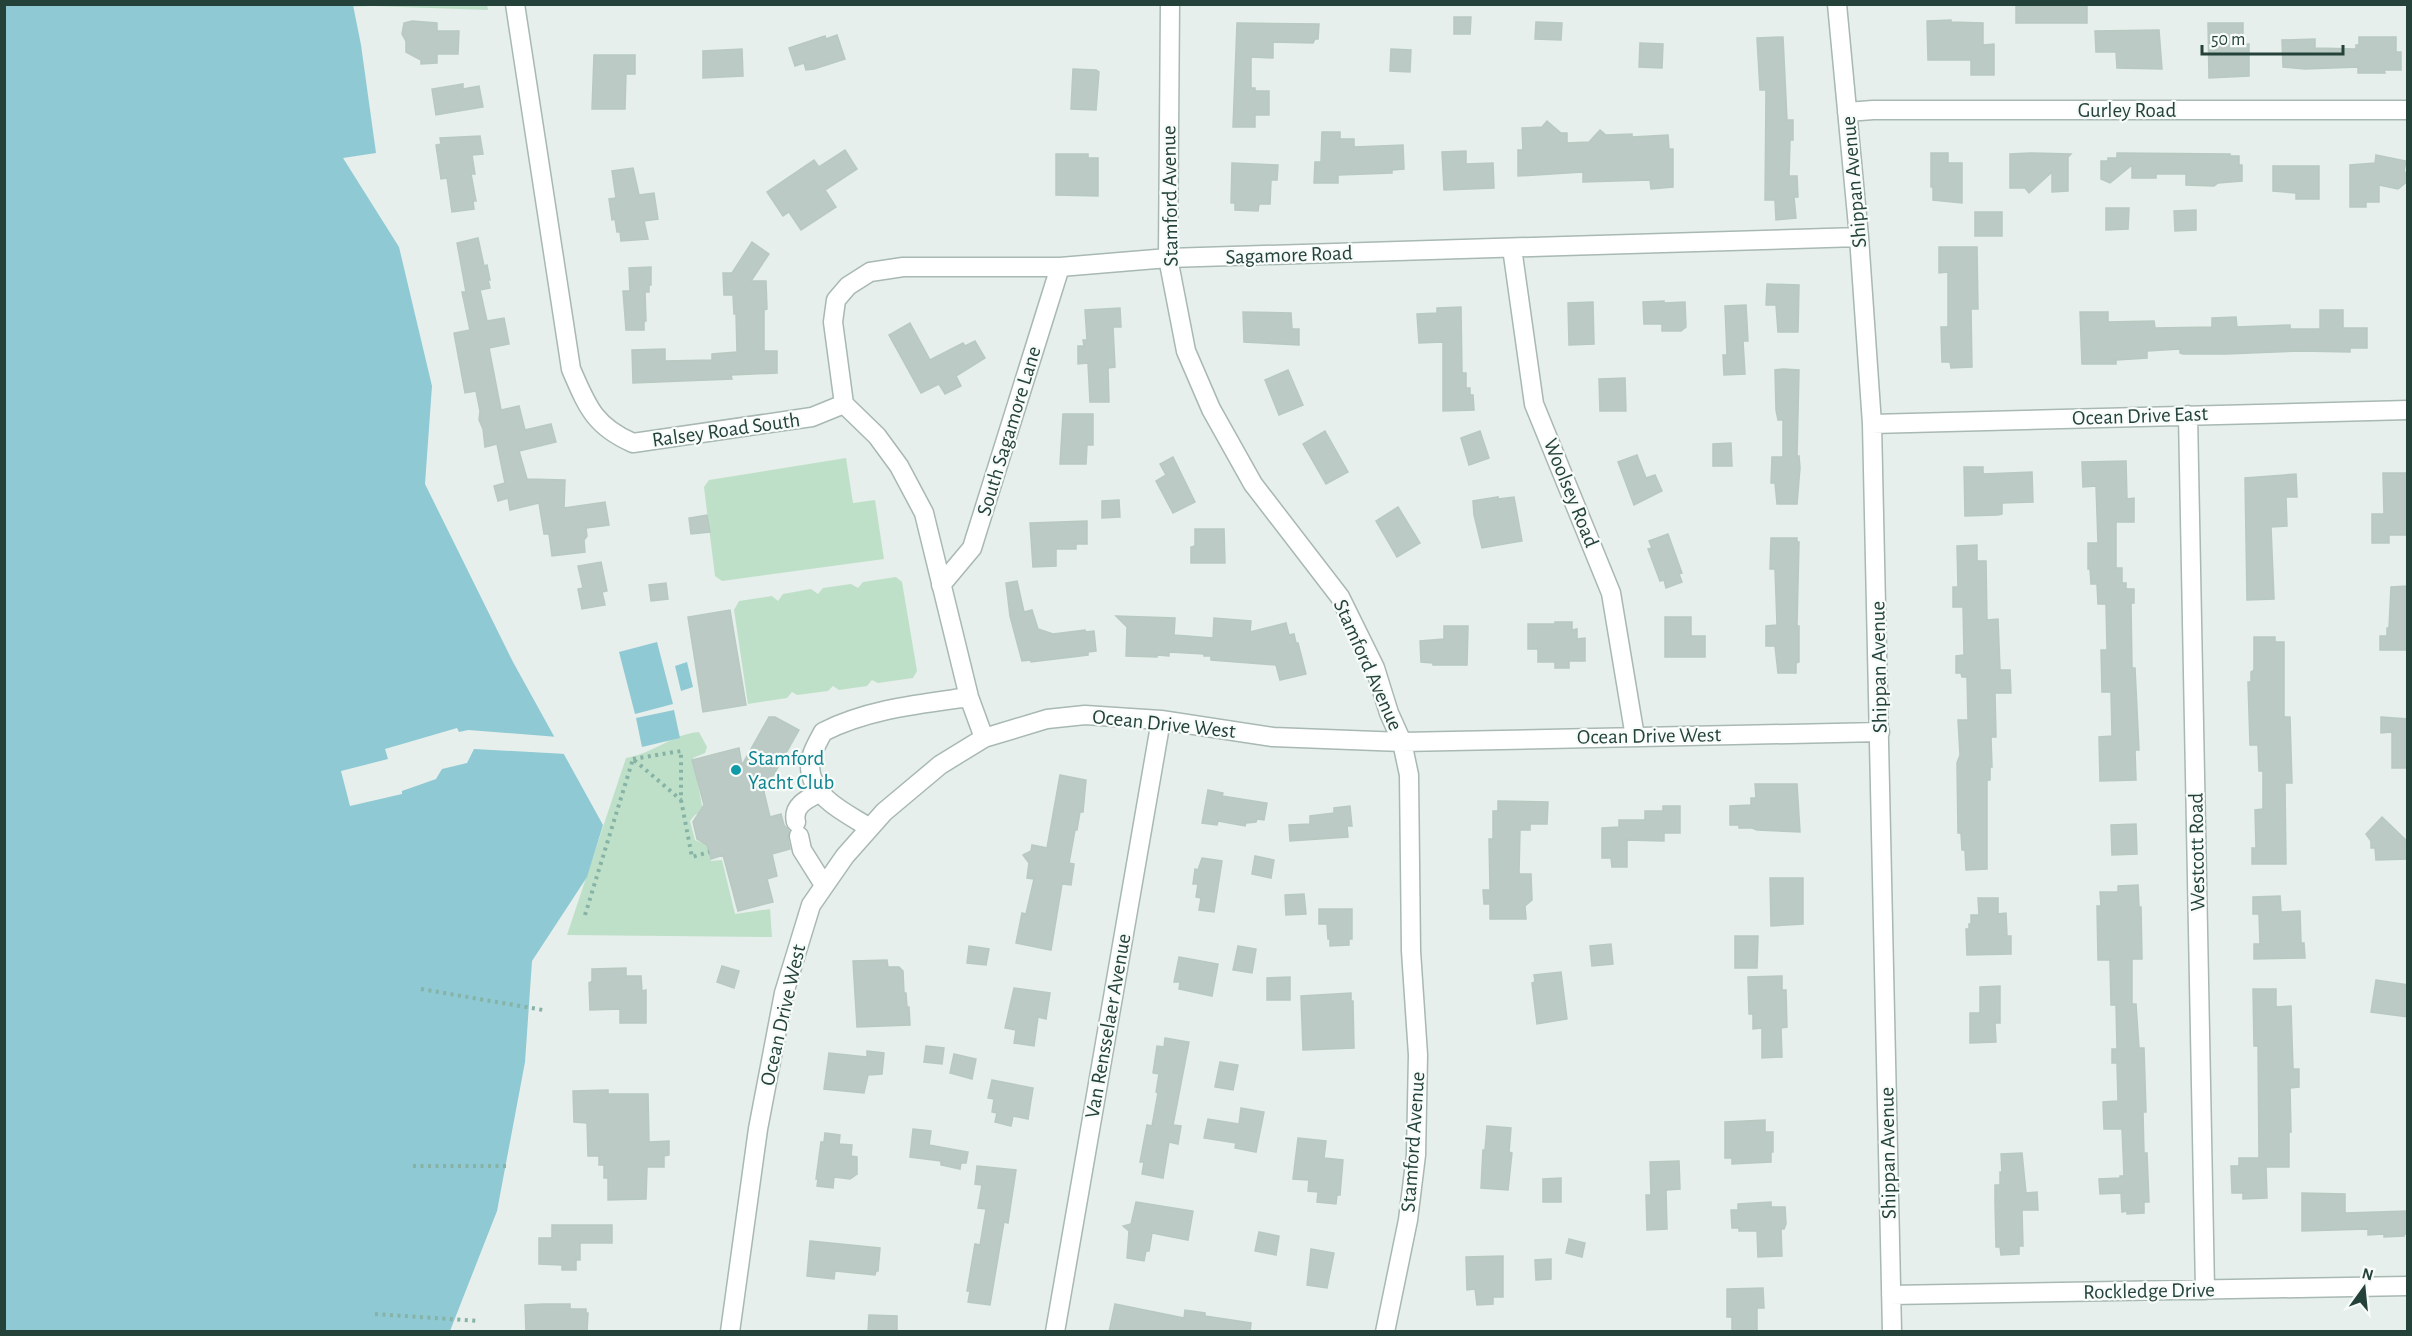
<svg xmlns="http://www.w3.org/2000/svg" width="2412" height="1336" font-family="'Alegreya Sans',sans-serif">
<rect width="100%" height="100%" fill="#e6efeb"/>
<!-- green -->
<path fill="#bfe0c8" d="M318,4H487L488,10L372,6L317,8Z
M846,458L853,503L875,500L884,559L722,581L715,576L704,487L709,480Z
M896,577L902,582L917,671L913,678L878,683L872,680L867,686L839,690L833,686L828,691L797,695L792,692L787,698L748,704L734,610L739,601L772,596L778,601L783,594L811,589L818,594L823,588L851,584L858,588L863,582Z
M699,732L707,747L705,753L693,758L703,811L695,815L690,821L695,840L707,845L711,861L722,860L735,914L770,909L772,937L567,935L626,758C652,754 673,734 699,732Z"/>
<!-- water -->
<path fill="#8ec9d4" d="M5,5H353L361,45L376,153L343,158L399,247L432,386L425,484L513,662L603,825L587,877L532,961L525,1062L497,1211L450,1331L5,1332Z
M657,642L673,704L635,714L619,652Z
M687,662L693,687L681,691L675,666Z
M674,710L680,738L642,747L636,718Z"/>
<!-- pier -->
<path fill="#e6efeb" d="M457,728L459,732L468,730L558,737L566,754L474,749L467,763L442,769L436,779L402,791V794L350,806L341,771L388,759L385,749Z"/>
<!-- building -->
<path fill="#bbcac4" stroke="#b8c9c2" stroke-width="1.5" d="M2016,4H2087V23H2016Z
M1454,17H1471L1470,34H1454Z
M1951,20V22L1983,23V45L1994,44V75H1971V60H1928L1927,21Z
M412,21L437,23V31H459L458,54H437V63L421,64V60L406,52V41L402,34L404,23Z
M1536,22L1562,23L1561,40L1535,39Z
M1237,23L1319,24L1318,39H1315L1313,43L1273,42V58L1251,57V88H1255V91H1269V115H1255V127H1233Z
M2208,23H2243V44H2249V76L2209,78Z
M2159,30L2162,69L2117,68L2116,52H2096L2095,31Z
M837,35L845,59L814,69L806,70L804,63L795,66L789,48L825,36L826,39Z
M1783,37L1787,120H1793V140H1790L1789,176H1797L1798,197H1794L1796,218L1776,220L1775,200H1765L1766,90H1760L1757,38Z
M2359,37H2396V52H2401V70H2384L2385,73H2358V67L2305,69L2283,67L2282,40L2315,39V48L2356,49V45H2359Z
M1640,43L1663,44L1662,68L1639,67Z
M742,49L743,76L703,78V51Z
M1391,49L1411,50L1410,72L1390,71Z
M594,55H635V74H626L625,109H592Z
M1073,69L1096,70L1099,72L1096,110L1071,109Z
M463,84V89L479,86L483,107L436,115L432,89Z
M1547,121L1561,133H1567V143L1589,142L1600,130L1606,135L1632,134V137L1668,135L1669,149H1673V187L1651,189L1650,180L1583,182V172L1518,176V150H1523L1522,128L1542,127Z
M1322,132H1340V139H1354V147L1403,145L1404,169L1392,170V173L1338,175V183H1314L1315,162H1321Z
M480,136L483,154L472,155L475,174H471L476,201H473L474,209L452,212L447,178L441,179L436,145L441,144L440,138Z
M845,150L857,169L825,190L836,207L801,230L789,212L783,216L767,192L814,160L819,167Z
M1466,151V164L1493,163L1494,188L1444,190L1442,152Z
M1931,153H1948V163H1962V203L1933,200V187H1931Z
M2030,153L2071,154L2068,157V191L2052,192V172L2029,193L2025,188H2010V154Z
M2117,153L2230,154V156H2239V165H2242V181L2218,183L2214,186L2186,185V174H2156V178H2132V165L2110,183L2101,179V161H2108V158H2117Z
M1056,154H1088V158H1098V196L1056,195Z
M2376,155L2406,161L2404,171L2407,174L2408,181L2398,189L2379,185V202H2366V207H2350V165L2375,163Z
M1232,163L1278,165L1277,180H1271L1270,204H1259L1258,211L1235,210V203H1231Z
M2273,166H2319V199H2296V193L2273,191Z
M633,168L639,195L654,193L658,219L644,221L648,239L621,241L620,232H617L615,219L612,220L609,199L616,198L612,171Z
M2106,208H2129L2128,229L2106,230Z
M2196,210V230L2175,231L2174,211Z
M1975,212H2002V236H1975Z
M478,238L484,266L487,265L490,280H488L490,288L480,290L487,321L504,318L509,344L489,348L501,410L519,406L525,430L551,424L556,442L519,451L527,479L565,480L564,508L605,502L609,525L586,528L587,536L584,540L585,552L552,556L549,534H544L539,503L510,510L508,498L498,501L494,486L505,483L497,444L485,447L483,429L479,420L480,411L476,391L465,393L454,333L470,330L462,292H466L457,243Z
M752,242L769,254L751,281H766L767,309L764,310V351H777V373L731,375L732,379L633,383L632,350L665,349V361L712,360V354L737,352L736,314H734L733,295H724L723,273H732Z
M1939,247H1977L1978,309H1971L1972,367L1951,368L1950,362H1942L1941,327H1948V272L1939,273Z
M651,267V285H649V292H645L646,321H644V330H626L623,291H630L629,268Z
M1767,284L1799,285L1798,332H1778L1776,305H1766Z
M1664,301V303L1685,302L1686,327L1681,331H1662V324H1644L1643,302Z
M1593,302L1594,344L1569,345L1568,303Z
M1746,305L1748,341H1743L1745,374L1724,375L1723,355H1727L1725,306Z
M1461,307L1462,373H1466V388H1470V395H1473L1474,410L1443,411V342L1419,343L1417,314L1437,313V308Z
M1120,308L1121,327H1113L1115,367L1108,368L1109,402H1090L1088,363L1078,364V346H1084L1083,340H1087L1085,310Z
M2320,310H2343V328H2367V348H2350V352L2300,351L2226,354H2183L2180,353V349L2147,351V358L2116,360V364H2082L2080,312H2108V322L2154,321L2155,328L2212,327V318L2236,317L2237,327L2290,325V329H2320Z
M1243,312L1291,313L1292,329H1299V345L1244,342Z
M910,323L930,360L963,343L965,346L975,341L985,358L956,376L961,386L945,394L939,384L921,393L889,335Z
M1783,369L1799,370L1797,456H1799L1800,468L1797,504H1777L1775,483H1771L1772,457H1783V420H1778L1776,410L1775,370Z
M1288,370L1303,405L1279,415L1265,380Z
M1625,378L1626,411H1600L1599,379Z
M1063,414H1093V445H1087L1086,464H1060Z
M1325,431L1348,472L1326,484L1303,444Z
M1480,431L1489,458L1469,465L1461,438Z
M1731,443L1732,466H1713V444Z
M1637,455L1646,478L1655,475L1662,491L1634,505L1618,462Z
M1173,457L1195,502L1173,513L1156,481L1166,475L1160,464Z
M2126,461L2127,499L2134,498V522H2116V568H2122V583H2126V589H2134V603H2131L2132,668H2135L2139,750H2135L2136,780L2100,781L2099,737L2112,736L2111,692H2102L2101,650H2107L2106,604H2098L2097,584H2091L2090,569H2088V543H2098L2096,486L2083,487L2082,462Z
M1964,467H1983V474L2032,472L2033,502L2002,503V514L1998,515L1965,516Z
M2383,473H2408V535H2389V543H2372V514H2384Z
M2296,474L2297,497H2286L2287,526L2271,527L2274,599L2247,600L2245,478Z
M1498,497V499L1514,497L1522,541L1482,548L1474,515L1473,501Z
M1119,500L1120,517L1102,518V501Z
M1398,507L1420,543L1397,557L1376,521Z
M707,515L710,532L691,534L689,518Z
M1087,521V544H1076V549H1056V566L1033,567L1030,523Z
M1195,529H1224L1225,563H1191V547L1195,546Z
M1668,534L1682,573L1679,574L1682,582L1666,588L1664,580L1660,581L1648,549L1652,548L1649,541Z
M1771,538H1797V542H1799L1797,626H1799V662L1796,663V673H1778L1775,646H1766V626L1777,625L1775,569H1770Z
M1977,545V561H1986L1987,620L1998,619L2000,670H2010L2011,693H1995L1996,737H1991L1992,767H1990V780H1987V869L1966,870L1965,850H1962L1961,833H1958L1957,763L1960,755L1958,720H1968L1967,677H1962L1961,673H1956V656L1964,655L1963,607H1953V587H1958L1957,546Z
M601,562L607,591L602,592L605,605L582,609L578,589L583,588L578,566Z
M1017,581L1024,612L1032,610L1038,629L1053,634L1085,630L1086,632L1094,631L1096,651L1088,652V655L1031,662V660L1022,661L1010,616L1006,583Z
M666,583L668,599L651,601L649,585Z
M2408,586V650H2380V636H2387V628H2389L2391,587Z
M730,610L746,705L703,712L688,617Z
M1116,616L1175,618L1174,635L1213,638L1214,618L1251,621L1250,632L1286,623L1289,635L1294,634L1296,643H1298L1306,674L1280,680L1276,665L1211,660V656H1204V654L1169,652V656L1157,655V657L1126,656L1127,627Z
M1665,617H1691V636H1705V657H1665Z
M1555,622H1572V630L1577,629V639L1585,638V661H1569V668H1555V662H1538V649H1528V624H1555Z
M1444,626H1468L1467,665H1433V663L1421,662L1420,641L1444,639Z
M2254,637H2275V642H2284V717H2290L2292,783H2285L2286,864H2252V848H2256L2255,810L2263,809V771H2259L2258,745H2250L2248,682H2251V672L2254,670Z
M769,717H775L799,730L764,792L770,817L781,814L784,825L789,831L788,839L790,849L772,854L777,876L767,879L773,902L738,911L723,855L711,859L707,845L697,839L693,822L704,805L692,760L739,748L742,765Z
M2381,717L2408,719V768H2392V732L2381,733Z
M1060,775L1086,780L1083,812H1080L1077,830H1075L1069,863L1074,864L1071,885L1062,884L1051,950L1016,943L1022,913L1026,914L1034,879L1027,878L1029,863L1023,855L1031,851L1032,845L1047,848Z
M1755,784H1797L1800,832L1757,830L1752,828H1739V825H1730V806L1751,805V798H1756Z
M1208,790L1223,793L1222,796L1267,803L1264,820L1257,819L1256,822L1246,823L1245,826L1218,821L1217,825L1202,823Z
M1498,801L1548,802L1547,824H1530V830H1520L1519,874H1531L1532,900L1525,906L1526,919H1490V904H1484L1483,890H1490L1489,839H1493V811H1498Z
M1350,806L1352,826H1347L1348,837L1290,841L1289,825L1310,824V816L1334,813V808Z
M1663,806H1680V833H1664V841L1627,840V867H1612L1611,858H1602V828L1619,827V820H1645V811H1663Z
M2382,817L2408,842V859L2376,860L2375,848H2371V841L2366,834Z
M2136,824L2137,854L2112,855L2111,825Z
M1255,856L1274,860L1271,878L1252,874Z
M1202,858L1222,861L1214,912L1199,910L1201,898L1196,897L1198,884H1193L1195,869L1198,870Z
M1770,878H1803V924L1771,926Z
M2138,885L2139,907H2141L2142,959H2132V1004H2136L2139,1048H2144L2146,1112H2143L2144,1153H2147L2149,1202H2144V1213L2127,1214V1211L2122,1212L2121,1193L2100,1194L2099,1179L2120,1178V1176H2124L2122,1129H2104L2103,1102L2118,1101L2117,1063H2112V1049H2117L2116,1005H2111L2110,960H2098L2097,906H2101L2100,892H2118V886Z
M1304,894L1306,914L1286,915L1285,895Z
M2280,896L2281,912L2300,911L2301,943H2304L2305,958L2254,959V944H2260L2259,914H2253V897Z
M1978,898H1998V914L2006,913L2007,936H2011V954L1967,955L1966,929H1969V924H1971V915H1979Z
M1319,909H1352V939H1349V945L1330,946V939H1328L1327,924H1319Z
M1735,936H1758L1757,968H1735Z
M1611,944L1613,964L1592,966L1590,946Z
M969,946L989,949L986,965L967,963Z
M1238,946L1256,949L1252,973L1233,970Z
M1179,957L1218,964L1212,996L1179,989L1180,982H1174Z
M887,960L888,967H899L903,971L904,993H906L907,1007H909L910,1025L857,1027L853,961Z
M722,966L739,971L734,988L717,982Z
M626,968V976H641L642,991L646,990V1023H620V1009L590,1010L589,983L592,981V969Z
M1561,972L1567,1019L1537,1024L1532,983L1535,982L1534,975Z
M1782,976V990H1786L1787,1027L1781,1028L1782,1057L1762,1058V1028L1753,1029V1014H1749L1748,977Z
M1290,977V1000H1267V978Z
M2376,980L2408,985V1017L2371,1012Z
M2000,986V1023H1995L1996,1042L1970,1043V1013H1980V987Z
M1014,988L1050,993L1046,1019L1038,1017L1034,1046L1014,1043L1016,1030L1005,1028Z
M2253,989H2276V1007L2291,1006L2293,1069H2299V1087L2290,1088L2291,1132H2289V1167H2266L2267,1198L2243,1199V1193H2232L2231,1166H2239V1158H2259L2258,1046H2254Z
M1351,993V1001H1353L1354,1048L1303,1050L1301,996Z
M1165,1038L1189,1042L1173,1125L1181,1126L1178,1144L1169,1142L1163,1178L1142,1174L1144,1162H1140L1147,1125L1152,1126L1158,1093L1156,1092L1159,1074L1153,1073L1157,1046L1164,1047Z
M926,1046L944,1048L942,1064L924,1062Z
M867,1051L884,1053L882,1074L868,1075L864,1093L824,1089L829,1053L867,1057Z
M954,1054L976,1059L972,1079L950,1073Z
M1220,1062L1238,1065L1233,1090L1215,1087Z
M992,1080L1033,1088L1028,1119L1013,1116L1011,1126L995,1122L997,1113L992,1112L994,1099L988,1098Z
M608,1090V1094H648L649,1142L669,1141V1155L664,1156V1167H647L646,1199L608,1200V1178H604V1165H599V1156H588L587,1123L574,1122L573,1091Z
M1241,1108L1264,1112L1256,1152L1235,1148L1236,1143L1204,1138L1208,1119L1239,1124Z
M1765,1120V1132H1773V1152H1771V1162L1732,1164V1158H1725V1122Z
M1487,1126L1511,1128L1509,1152L1512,1153L1508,1190L1481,1188L1483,1150H1485Z
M913,1129L931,1131L929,1145L968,1152L966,1163H961L960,1169L941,1165V1161L910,1157Z
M825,1133L840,1135L839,1144L852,1145L851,1156L857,1157V1174L850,1179L834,1177L833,1188L817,1186L818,1179H816L821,1142H824Z
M1298,1138L1326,1141L1324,1158L1343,1160L1340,1195H1337L1336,1204L1317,1202L1318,1192L1308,1191L1309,1180L1293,1179Z
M2022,1153L2026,1193L2037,1192L2038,1210H2022L2023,1246H2019V1254L2001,1255L2000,1247H1996L1995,1202V1185H2000V1172H2002L2001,1154Z
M1679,1161L1680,1189L1666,1190L1667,1229L1647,1230L1646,1195H1651L1650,1162Z
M977,1166L1016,1170L1008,1223L1004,1222L990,1305L968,1302L970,1291H967L975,1244L980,1245L986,1209L978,1208L982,1185L975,1184Z
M1561,1178V1202H1543V1179Z
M2302,1193L2345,1194V1213L2408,1211V1234H2404V1236L2384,1237V1234L2368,1235V1229L2302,1231Z
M1136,1202L1193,1211L1188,1240L1152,1233L1149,1251H1146L1144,1261L1127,1258L1129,1231L1123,1226L1131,1224Z
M1771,1202V1207H1785L1786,1224L1784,1229H1781L1782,1256L1758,1257L1757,1231H1739V1228H1732L1731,1210H1738V1204Z
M552,1225H612V1243H580V1260H576V1270H562V1265L539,1264V1238H552Z
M1259,1232L1279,1236L1276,1255L1255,1251Z
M1569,1239L1585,1243L1582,1257L1566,1253Z
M810,1241L880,1248L878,1271H876L875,1275L835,1271L834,1279L807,1276Z
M1311,1249L1334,1253L1327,1288L1307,1285Z
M1503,1256V1297H1493V1304L1477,1305L1475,1289L1467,1290L1466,1257Z
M1551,1259V1279L1536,1280L1535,1260Z
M1763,1288L1764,1308H1757V1332H1732V1317H1727V1289Z
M542,1304H570V1309H586V1313H588L587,1332H526L525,1305Z
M1115,1304L1184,1318L1185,1310L1205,1313V1316L1251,1323L1250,1332H1109Z
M869,1315L897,1316V1332H868Z"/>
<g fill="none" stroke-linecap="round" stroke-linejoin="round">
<defs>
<path id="minor" d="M515,4L571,369C587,406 594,426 633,443L812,417L844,404L877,436L899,466L924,513L969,697L984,738
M1170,4L1168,258L1186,351L1211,409L1253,484L1340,597L1375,668L1389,713L1402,742L1409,775L1411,951L1418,1055L1416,1155L1408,1220L1385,1332
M1837,4L1859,237L1872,424L1892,1332
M1847,112L1873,110H2408
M1512,248L1534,404L1611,593L1635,737
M844,404L833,322L836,300L848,286L870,272L903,267H1060L1168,258L1859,237
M2188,415L2205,1290
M1872,424L2408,410
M941,585L972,548L1060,267
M796,822C792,806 807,799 819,793
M870,828C848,814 811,798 810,767C809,756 818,742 823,732C868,709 920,704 969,697
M799,836L802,850L824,885
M1891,1295L2408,1286
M730,1332L758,1129L784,993L811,905L845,856L884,812L940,765L984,738L1047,719L1085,715L1161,720L1273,737L1402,742L1880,732
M1055,1332L1161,720"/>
</defs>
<!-- minor casing -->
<use href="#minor" stroke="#a8b8b2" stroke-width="21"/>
<!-- path -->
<path stroke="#86b3a5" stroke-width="4" stroke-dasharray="3 4.5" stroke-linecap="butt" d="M633,759L681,751V800L692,857L709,852
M585,915L633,759L681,800
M421,989L543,1010
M413,1166H510
M375,1314L478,1321"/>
<!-- minor -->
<use href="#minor" stroke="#fff" stroke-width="18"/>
</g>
<!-- markers -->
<circle fill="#0f9aa8" stroke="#f7fbf9" stroke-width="2" cx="736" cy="770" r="6"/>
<g text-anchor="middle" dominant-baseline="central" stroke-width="4.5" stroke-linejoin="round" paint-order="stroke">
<!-- street labels -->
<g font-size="21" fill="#24423a" stroke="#f7fbf9">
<text x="2127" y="110">Gurley Road</text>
<text transform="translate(1854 182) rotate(-95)">Shippan Avenue</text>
<text transform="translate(1170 196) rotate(-91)">Stamford Avenue</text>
<text transform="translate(1289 255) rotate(-2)">Sagamore Road</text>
<text transform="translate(2140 416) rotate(-2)">Ocean Drive East</text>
<text transform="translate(726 430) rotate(-8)">Ralsey Road South</text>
<text transform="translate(1009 431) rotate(-73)">South Sagamore Lane</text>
<text transform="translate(1571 493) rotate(68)">Woolsey Road</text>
<text transform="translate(1368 665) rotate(66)">Stamford Avenue</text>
<text transform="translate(1879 667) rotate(-91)">Shippan Avenue</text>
<text transform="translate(1164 724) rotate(6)">Ocean Drive West</text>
<text transform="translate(1649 736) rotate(-1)">Ocean Drive West</text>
<text transform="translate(2197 852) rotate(-91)">Westcott Road</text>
<text transform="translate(783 1015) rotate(-77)">Ocean Drive West</text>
<text transform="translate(1108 1026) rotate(-80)">Van Rensselaer Avenue</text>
<text transform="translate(1413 1142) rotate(-86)">Stamford Avenue</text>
<text transform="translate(1888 1153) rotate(-91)">Shippan Avenue</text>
<text transform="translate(2149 1291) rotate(-1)">Rockledge Drive</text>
</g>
<!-- culture labels -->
<g font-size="21" fill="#0d838f" stroke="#f7fbf9" text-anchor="start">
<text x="748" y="758">Stamford<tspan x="748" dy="24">Yacht Club</tspan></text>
</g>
</g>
<!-- border -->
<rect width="2412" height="1336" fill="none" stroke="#24423a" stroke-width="12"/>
<!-- north arrow -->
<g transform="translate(2364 1288) rotate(15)" stroke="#f7fbf9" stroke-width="4.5" paint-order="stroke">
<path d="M0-4.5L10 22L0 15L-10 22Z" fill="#24423a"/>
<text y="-9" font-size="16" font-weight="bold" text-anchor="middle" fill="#24423a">N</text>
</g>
<!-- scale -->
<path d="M2202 45v9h141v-9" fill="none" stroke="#24423a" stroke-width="3"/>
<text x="2211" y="45" font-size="18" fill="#24423a" stroke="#f7fbf9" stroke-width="4.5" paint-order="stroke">50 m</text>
</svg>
